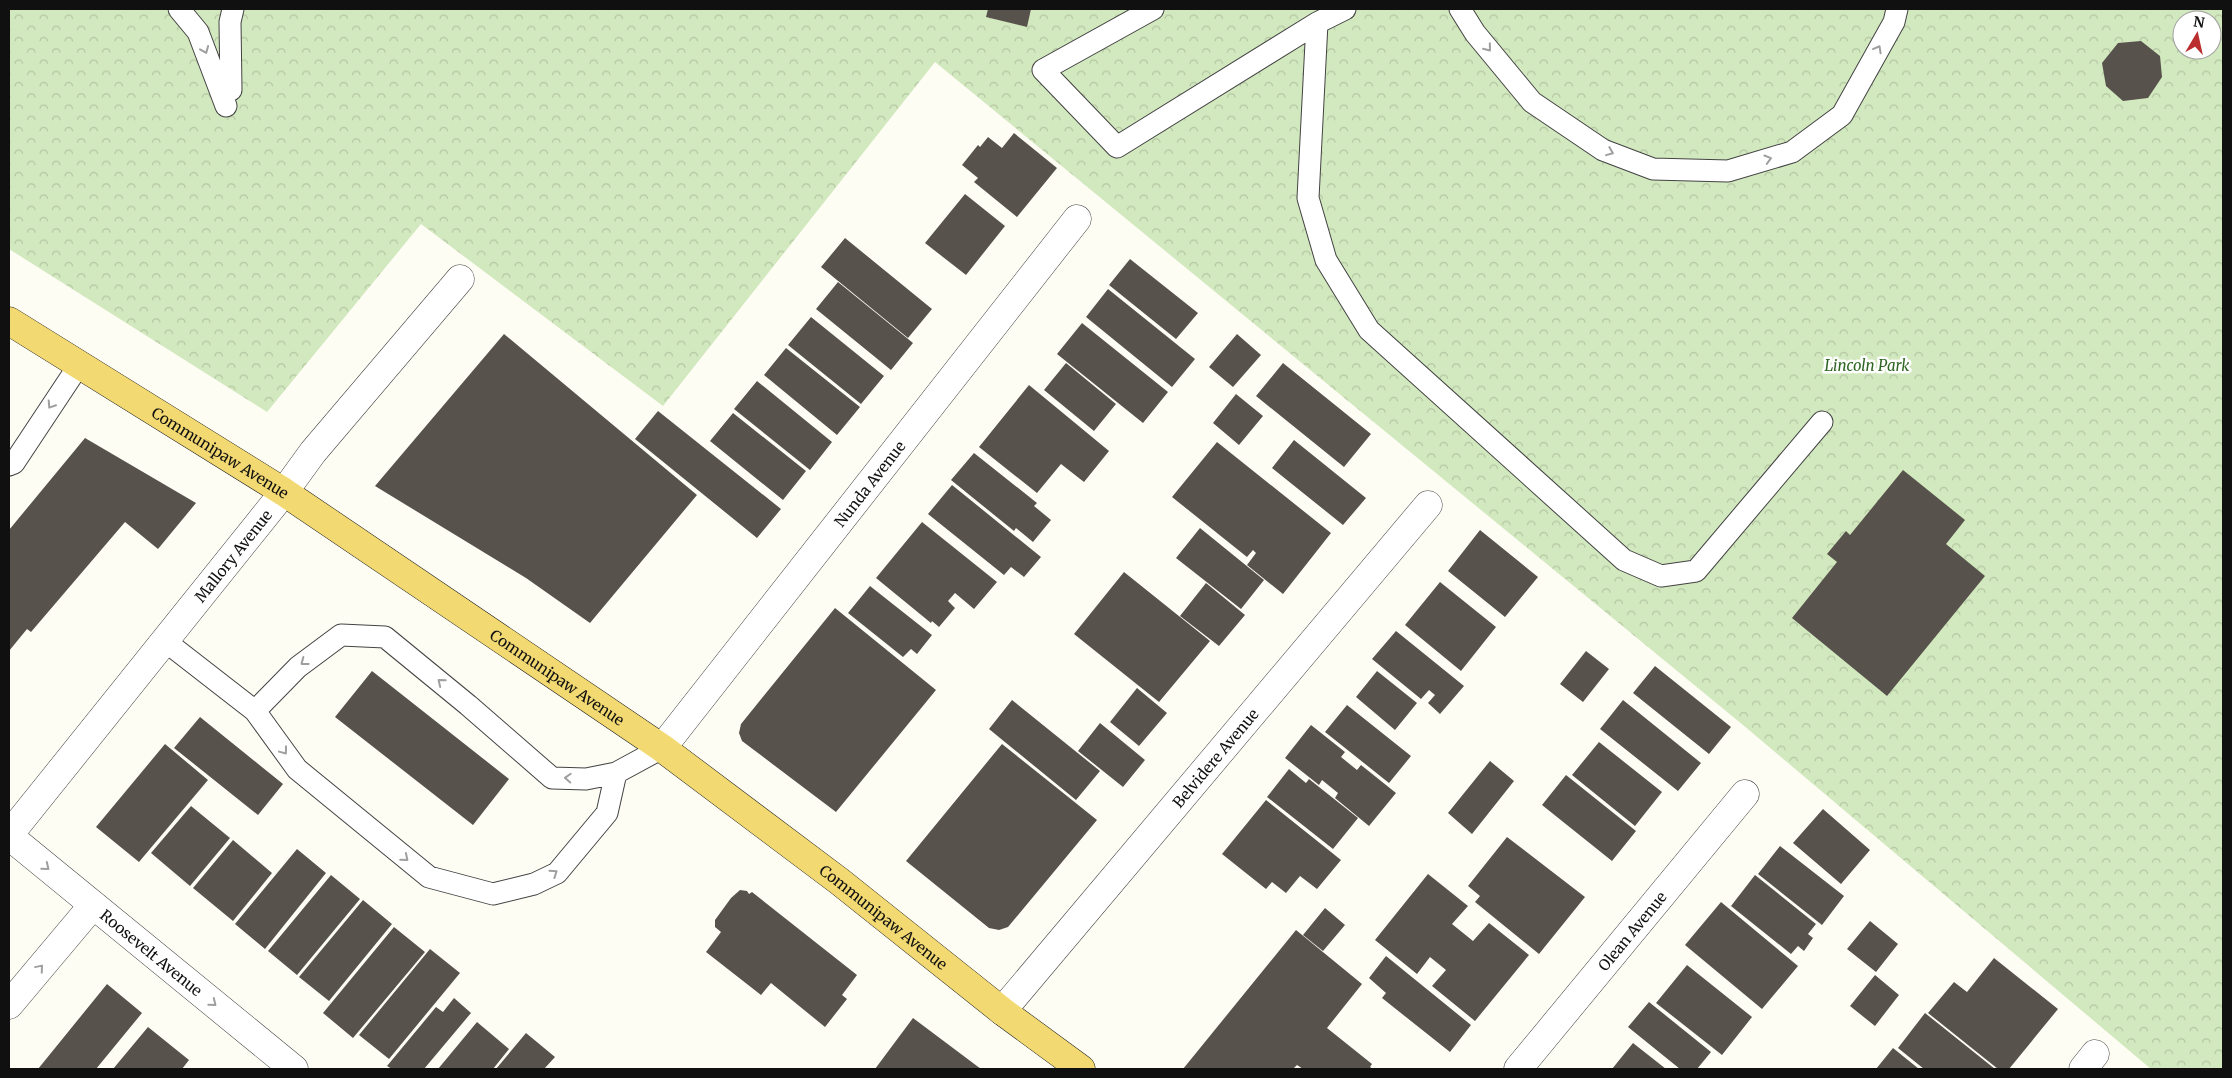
<svg xmlns="http://www.w3.org/2000/svg" width="2232" height="1078" font-family="Merriweather,serif">
<defs>
<pattern id="park-crowns" width="20" height="18" patternUnits="userSpaceOnUse" patternTransform="scale(1.25)"><rect width="20" height="18" fill="#d2e8be"/><path d="M2 6a3 3 0 1 1 6 0M12 15a3 3 0 1 1 6 0" fill="none" stroke="#b3c6a2"/></pattern>
</defs>
<rect width="100%" height="100%" fill="#fefdf4"/>
<!-- park -->
<path fill="url(#park-crowns)" fill-rule="evenodd" d="M9,9H2223V1069H2151L1743,725L935,62L663,406L421,224L267,412L9,249ZM2182,20H2212V50H2182Z"/>
<!-- building -->
<path fill="#58524d" d="M988,9H1031L1027,27L986,17Z
M2141,41L2160,56L2162,77L2148,98L2123,101L2106,86L2102,63L2118,43Z
M1014,133L1057,168L1017,217L974,182L978,178L962,165L978,145L980,147L988,137L1002,148Z
M965,194L1005,226L966,275L925,243Z
M845,238L932,309L908,338L821,267Z
M1130,259L1198,313L1176,339L1109,285Z
M838,282L913,343L891,370L816,309Z
M1108,289L1195,359L1172,387L1086,317Z
M811,317L884,376L861,404L788,345Z
M1082,323L1168,392L1143,423L1057,354Z
M504,334L697,495L590,623L526,578L375,486Z
M1237,334L1261,355L1233,387L1209,367Z
M786,348L860,407L837,435L764,375Z
M1066,363L1116,404L1094,431L1044,390Z
M1283,363L1371,434L1344,467L1256,396Z
M757,381L832,442L810,470L734,409Z
M1029,385L1109,451L1084,482L1061,464L1037,493L979,447Z
M1236,394L1263,416L1239,445L1213,423Z
M658,411L781,509L757,538L635,439Z
M733,413L806,471L783,500L710,441Z
M85,438L196,503L158,549L125,522L31,632L27,629L9,651V530Z
M1294,440L1366,498L1343,525L1272,468Z
M1217,442L1331,533L1283,594L1247,565L1256,553L1253,550L1247,557L1172,497Z
M974,453L1037,503L1034,506L1051,520L1033,542L1016,528L1014,531L951,480Z
M1903,470L1965,520L1946,544L1985,576L1887,696L1792,618L1837,562L1827,554L1846,531L1850,535Z
M952,485L1041,557L1024,577L1011,567L1004,575L928,514Z
M922,522L997,582L974,609L955,593L948,601L955,608L939,627L932,621L931,623L876,578Z
M1200,528L1264,580L1241,609L1176,558Z
M1480,530L1538,577L1505,617L1448,571Z
M1124,572L1210,641L1159,702L1074,634Z
M1440,582L1496,627L1461,671L1405,625Z
M1206,583L1245,615L1219,646L1180,616Z
M870,586L932,635L917,654L911,649L903,657L848,613Z
M835,608L936,690L836,812L742,741L739,733L741,724Z
M1396,631L1464,686L1440,714L1428,703L1435,695L1429,690L1421,699L1372,659Z
M1586,651L1609,669L1583,702L1560,684Z
M1655,666L1731,727L1709,754L1633,693Z
M372,671L509,779L473,825L335,717Z
M1377,671L1417,703L1395,730L1356,697Z
M1137,688L1167,713L1139,746L1110,722Z
M1012,700L1100,771L1076,800L989,729Z
M1623,700L1701,763L1678,791L1600,729Z
M1347,705L1411,756L1389,783L1325,732Z
M200,717L283,784L258,815L174,748Z
M1100,723L1145,760L1123,787L1078,751Z
M1311,725L1345,752L1341,757L1357,770L1361,765L1396,793L1369,826L1335,798L1338,793L1322,780L1319,785L1285,758Z
M1599,742L1662,792L1635,826L1572,775Z
M165,744L208,780L139,862L96,827Z
M1002,744L1097,820L1008,927L999,930L989,928L906,861Z
M1490,761L1514,781L1472,834L1448,813Z
M1289,769L1306,783L1309,779L1358,818L1333,849L1267,797Z
M1566,775L1636,831L1612,861L1542,805Z
M1266,800L1341,860L1317,889L1300,876L1286,893L1272,882L1266,889L1222,854Z
M191,806L230,838L190,886L151,853Z
M1823,809L1870,850L1841,884L1793,843Z
M1507,837L1585,897L1539,954L1475,902L1480,896L1468,886Z
M233,840L272,873L233,921L193,888Z
M1780,846L1844,896L1822,925L1758,874Z
M297,849L326,873L265,949L235,924Z
M1428,874L1468,906L1452,924L1473,941L1489,923L1529,955L1475,1021L1432,986L1446,970L1430,957L1417,974L1375,940Z
M331,875L360,899L297,975L268,951Z
M1755,875L1816,924L1808,934L1813,938L1804,951L1798,946L1791,954L1731,906Z
M740,890L747,891L749,894L752,892L857,975L842,995L847,999L825,1027L771,983L761,995L706,952L721,932L715,927V920L731,898Z
M363,900L392,924L329,1001L299,977Z
M1721,902L1798,966L1762,1009L1685,945Z
M1325,908L1345,925L1323,951L1303,935Z
M1870,921L1898,944L1876,972L1847,949Z
M394,927L425,952L353,1038L323,1013Z
M1296,930L1362,984L1327,1028L1372,1064L1370,1067L1373,1069H1303L1297,1065L1293,1069H1183Z
M430,949L460,973L389,1059L359,1035Z
M1386,956L1471,1025L1450,1052L1382,998L1386,993L1369,978Z
M1994,958L2058,1009L2009,1069H1998L1928,1013L1954,982L1967,992Z
M1687,965L1752,1017L1722,1055L1656,1003Z
M1875,975L1899,995L1875,1026L1850,1006Z
M107,984L142,1013L96,1069H38Z
M454,998L471,1013L424,1069H392L387,1066L436,1007L443,1012Z
M1649,1002L1711,1052L1697,1069H1680L1628,1027Z
M1925,1013L1995,1069H1924L1898,1048Z
M913,1018L981,1069H875Z
M477,1022L509,1049L493,1069H438Z
M148,1027L189,1060L182,1069H113Z
M526,1033L555,1057L544,1069H496Z
M1633,1043L1666,1069H1612Z
M1893,1048L1919,1069H1876Z"/>
<g fill="none" stroke-linecap="round" stroke-linejoin="round">
<defs>
<path id="service" d="M179,9L198,32L226,106
M1153,9L1043,70L1117,147L1317,23L1345,9
M1460,9L1475,33L1532,102L1603,150L1653,169L1728,171L1792,152L1842,115L1894,22L1897,9
M1317,23L1308,198L1326,260L1369,330L1624,560L1661,576L1696,571L1822,422
M231,90L230,22L233,9
M9,465L14,463L79,365
M165,641L255,711L297,769L429,877L493,894L534,884L557,873L607,813L616,773
M255,711L298,667L341,635L385,637L468,705L552,778L586,779L616,773L662,748"/>
<g id="minor">
<path d="M284,492L313,452L460,279"/>
<path id="s1" d="M662,748L1077,219"/>
<path id="s2" d="M9,836L294,1069"/>
<path d="M9,1005L93,905"/>
<path id="s3" d="M1002,1011L1428,505"/>
<path id="s4" d="M1518,1069L1745,794"/>
<path d="M2083,1069L2095,1054"/>
</g>
<g id="tertiary">
<path id="s5" d="M9,835L284,492"/>
</g>
<g id="primary">
<path id="s6" d="M9,321L284,492L662,748L839,881L1002,1011L1081,1069"/>
</g>
</defs>
<!-- service casing -->
<use href="#service" stroke="#434343" stroke-width="23"/>
<!-- minor casing -->
<use href="#minor" stroke="#434343" stroke-width="29"/>
<!-- tertiary casing -->
<use href="#tertiary" stroke="#434343" stroke-width="29"/>
<!-- primary casing -->
<use href="#primary" stroke="#212121" stroke-width="29"/>
<!-- service -->
<use href="#service" stroke="#fff" stroke-width="21"/>
<!-- minor -->
<use href="#minor" stroke="#fff" stroke-width="28"/>
<!-- tertiary -->
<use href="#tertiary" stroke="#fff" stroke-width="28"/>
<!-- primary -->
<use href="#primary" stroke="#f2d971" stroke-width="28"/>
</g>
<!-- one-way arrows -->
<defs><path id="oneway-chevron" d="M-2-3.5L2.5 0L-2 3.5" fill="none" stroke-width="1.6" stroke-linecap="round" stroke-linejoin="round" transform="scale(1.25)"/></defs>
<g stroke="#9f9f9f">
<use href="#oneway-chevron" transform="translate(1488 48) rotate(51)"/>
<use href="#oneway-chevron" transform="translate(1878 49) rotate(-61)"/>
<use href="#oneway-chevron" transform="translate(205 50) rotate(68)"/>
<use href="#oneway-chevron" transform="translate(1610 152) rotate(22)"/>
<use href="#oneway-chevron" transform="translate(1768 159) rotate(-16)"/>
<use href="#oneway-chevron" transform="translate(51 405) rotate(123)"/>
<use href="#oneway-chevron" transform="translate(304 662) rotate(143)"/>
<use href="#oneway-chevron" transform="translate(441 682) rotate(-141)"/>
<use href="#oneway-chevron" transform="translate(284 751) rotate(53)"/>
<use href="#oneway-chevron" transform="translate(568 778) rotate(-177)"/>
<use href="#oneway-chevron" transform="translate(405 858) rotate(40)"/>
<use href="#oneway-chevron" transform="translate(46 867) rotate(39)"/>
<use href="#oneway-chevron" transform="translate(554 873) rotate(-34)"/>
<use href="#oneway-chevron" transform="translate(40 968) rotate(-50)"/>
<use href="#oneway-chevron" transform="translate(213 1003) rotate(39)"/>
</g>
<g text-anchor="middle" dominant-baseline="central" stroke-width="5" stroke-linejoin="round" paint-order="stroke">
<!-- park labels -->
<g font-size="15" font-style="italic" fill="#2d6622" stroke="#fff">
<text x="1867" y="365">Lincoln Park</text>
</g>
<!-- street labels -->
<g font-size="15" fill="#101010" stroke="#fff">
<text stroke="none"><textPath href="#s6" startOffset="249">Communipaw Avenue</textPath></text>
<text stroke="none"><textPath href="#s1" startOffset="336">Nunda Avenue</textPath></text>
<text stroke="none"><textPath href="#s5" startOffset="358">Mallory Avenue</textPath></text>
<text stroke="none"><textPath href="#s6" startOffset="654">Communipaw Avenue</textPath></text>
<text stroke="none"><textPath href="#s3" startOffset="331">Belvidere Avenue</textPath></text>
<text stroke="none"><textPath href="#s6" startOffset="1059">Communipaw Avenue</textPath></text>
<text stroke="none"><textPath href="#s4" startOffset="179">Olean Avenue</textPath></text>
<text stroke="none"><textPath href="#s2" startOffset="184">Roosevelt Avenue</textPath></text>
</g>
</g>
<!-- border -->
<rect width="2232" height="1078" fill="none" stroke="#101010" stroke-width="20"/>
<!-- north arrow -->
<g transform="translate(2197 35) rotate(9)"><circle r="24" fill="#ffffff" stroke="#9f9f9f"/>
<path d="M0-4L9 19L0 12L-9 19Z" fill="#bb2e2e"/>
<text y="-8" font-size="14" font-weight="bold" text-anchor="middle" fill="#101010">N</text>
</g>
</svg>
